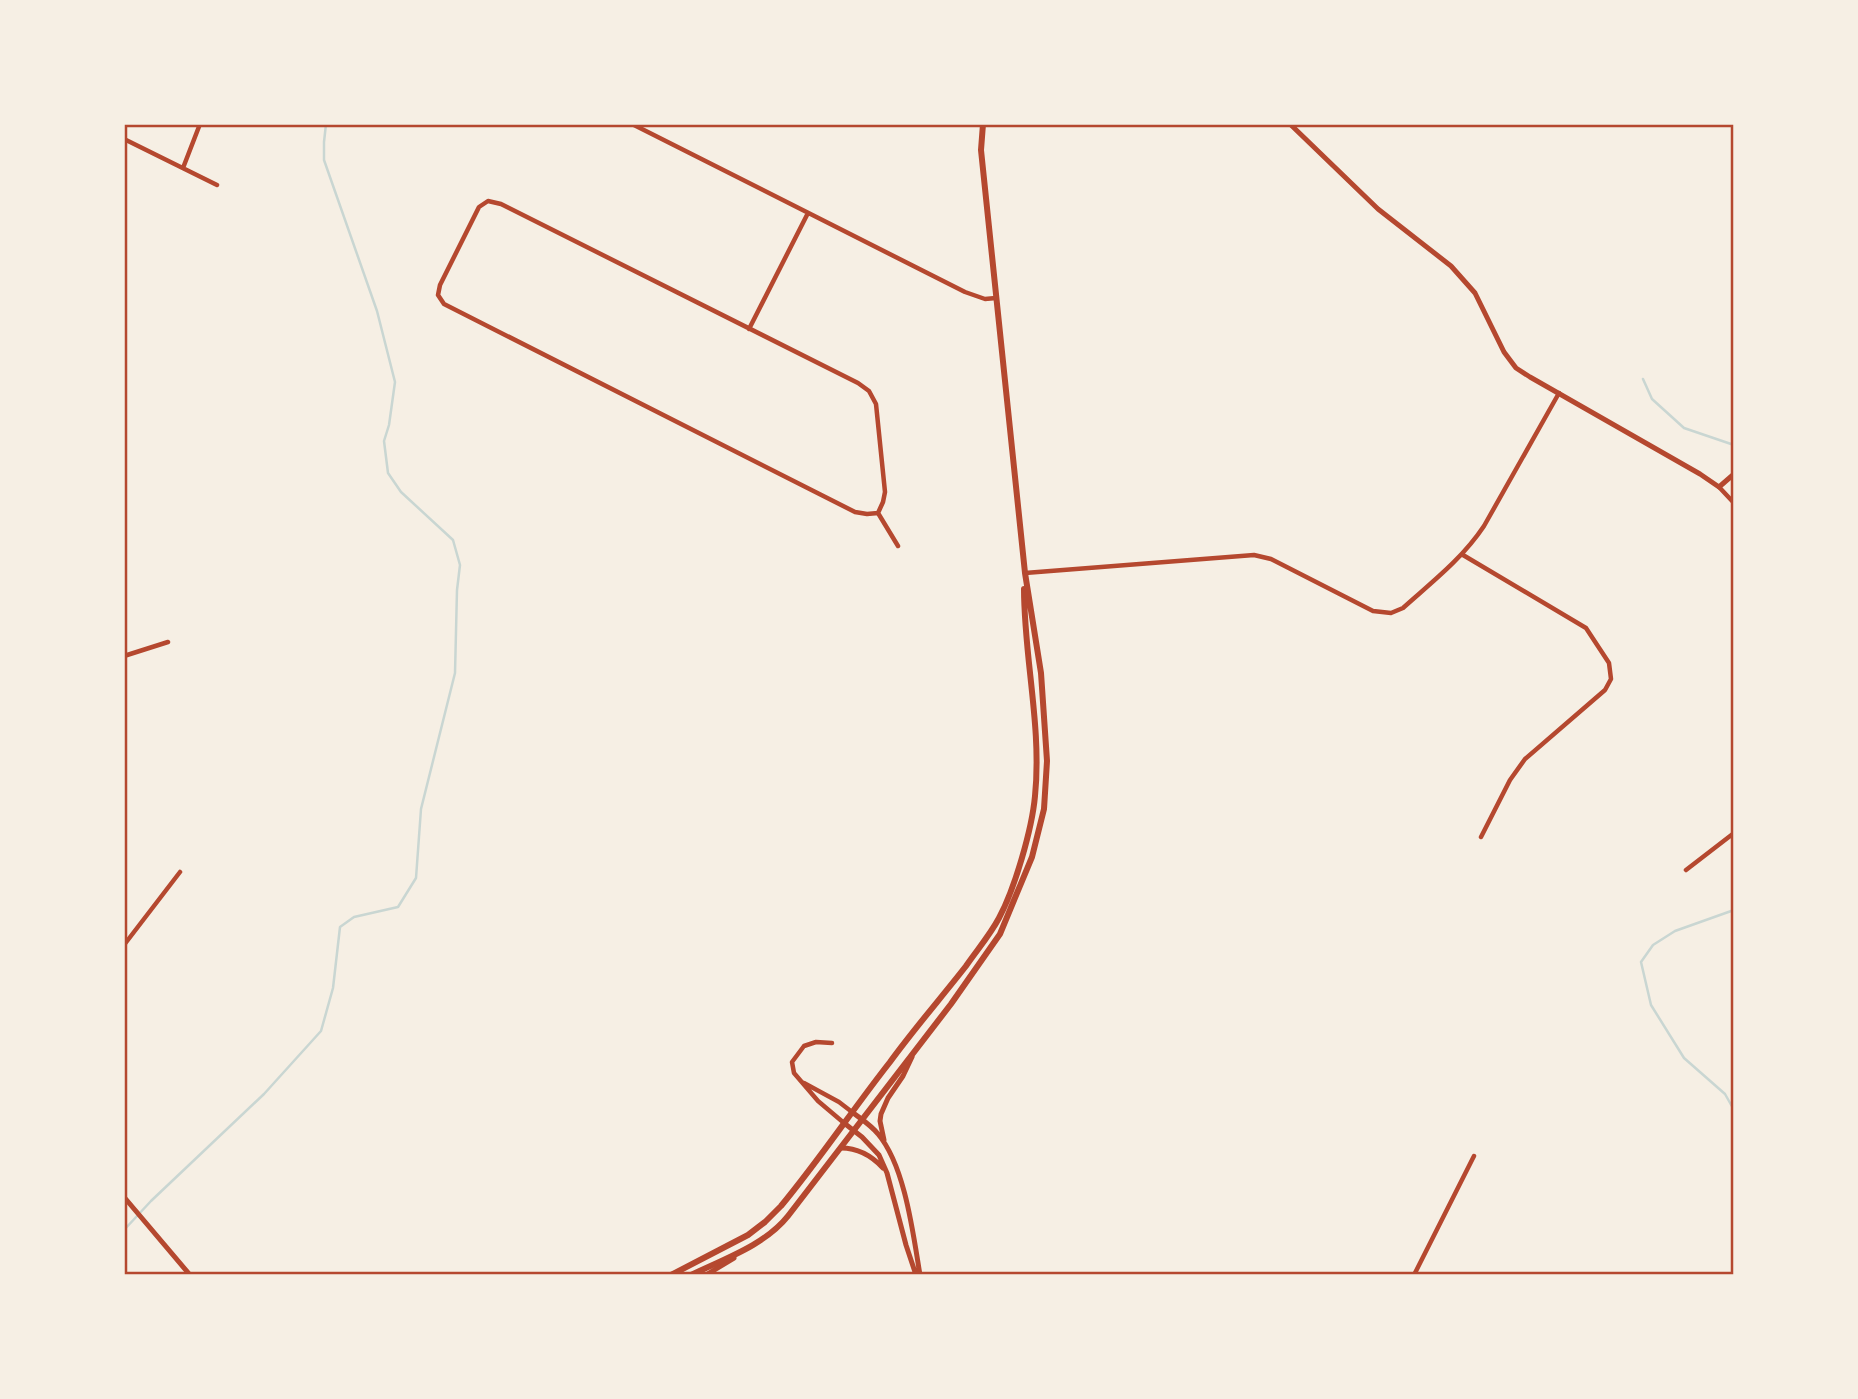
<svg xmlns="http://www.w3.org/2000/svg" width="1858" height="1399" font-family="'PT Serif',serif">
<rect width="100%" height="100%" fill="#f6efe4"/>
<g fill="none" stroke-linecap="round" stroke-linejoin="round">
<!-- stream -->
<path stroke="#c9d6d2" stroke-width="2.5" d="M1643,379L1652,399L1684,428L1734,445
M1734,910L1675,931L1653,945L1641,962L1651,1005L1684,1058L1725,1094L1734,1110
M124,1230L151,1201L264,1094L321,1031L333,988L340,927L354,917L398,907L416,878L421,809L455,673L457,590L460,565L453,540L401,492L388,473L384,441L389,425L395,382L377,311L324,160V142L326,124"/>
<!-- minor -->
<path stroke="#b5482f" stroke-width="4.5" d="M632,124L965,292L985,299L996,298
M124,139L217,185
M183,168L200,124
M749,329L808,213
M1719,487L1734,503
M878,513L867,514L855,512L444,304L438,295L440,285L479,207L488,201L501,204L858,383L869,391L876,404L885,492L883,502L878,513L898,546
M1463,555L1586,628L1609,663L1611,679L1605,690L1525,759L1510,780L1481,837
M1025,573L1254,555L1271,559L1373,611L1391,613L1403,608C1432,582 1462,559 1484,526L1559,393
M124,656L168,642
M1686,870L1734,833
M124,945L180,872
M832,1043L816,1042L804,1046L792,1062L794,1073L818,1101L844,1123
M804,1083L839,1102L852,1112
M1414,1275L1474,1156"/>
<!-- tertiary -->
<path stroke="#b5482f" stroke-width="5" d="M1290,124L1378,209L1451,266L1475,293L1504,352L1516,368L1530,377L1700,474L1719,487L1734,474
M852,1112C861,1119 871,1125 878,1134C905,1166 913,1233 920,1275
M844,1123L862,1137L879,1155L887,1173L906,1245L916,1275
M884,1140L880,1121L881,1114L888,1098L903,1076L912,1057
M841,1148C858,1148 871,1155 883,1168
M124,1197L190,1275
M706,1275L734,1258"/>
<!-- secondary -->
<path stroke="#b5482f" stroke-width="6" d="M671,1275L748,1235L765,1222L781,1206C820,1159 853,1109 890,1062C914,1029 941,998 966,966C977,950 990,935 999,918C1015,888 1032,829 1035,796C1042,727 1024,658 1024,589
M691,1275C724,1259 765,1245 788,1216L951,1004L1000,934L1032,857L1044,809L1047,761L1041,673L1025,573L981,150L983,124"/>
</g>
<!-- border -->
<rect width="1858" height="1399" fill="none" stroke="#f6efe4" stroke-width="252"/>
<rect x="126" y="126" width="1606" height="1147" fill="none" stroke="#b5482f" stroke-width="2.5"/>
</svg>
